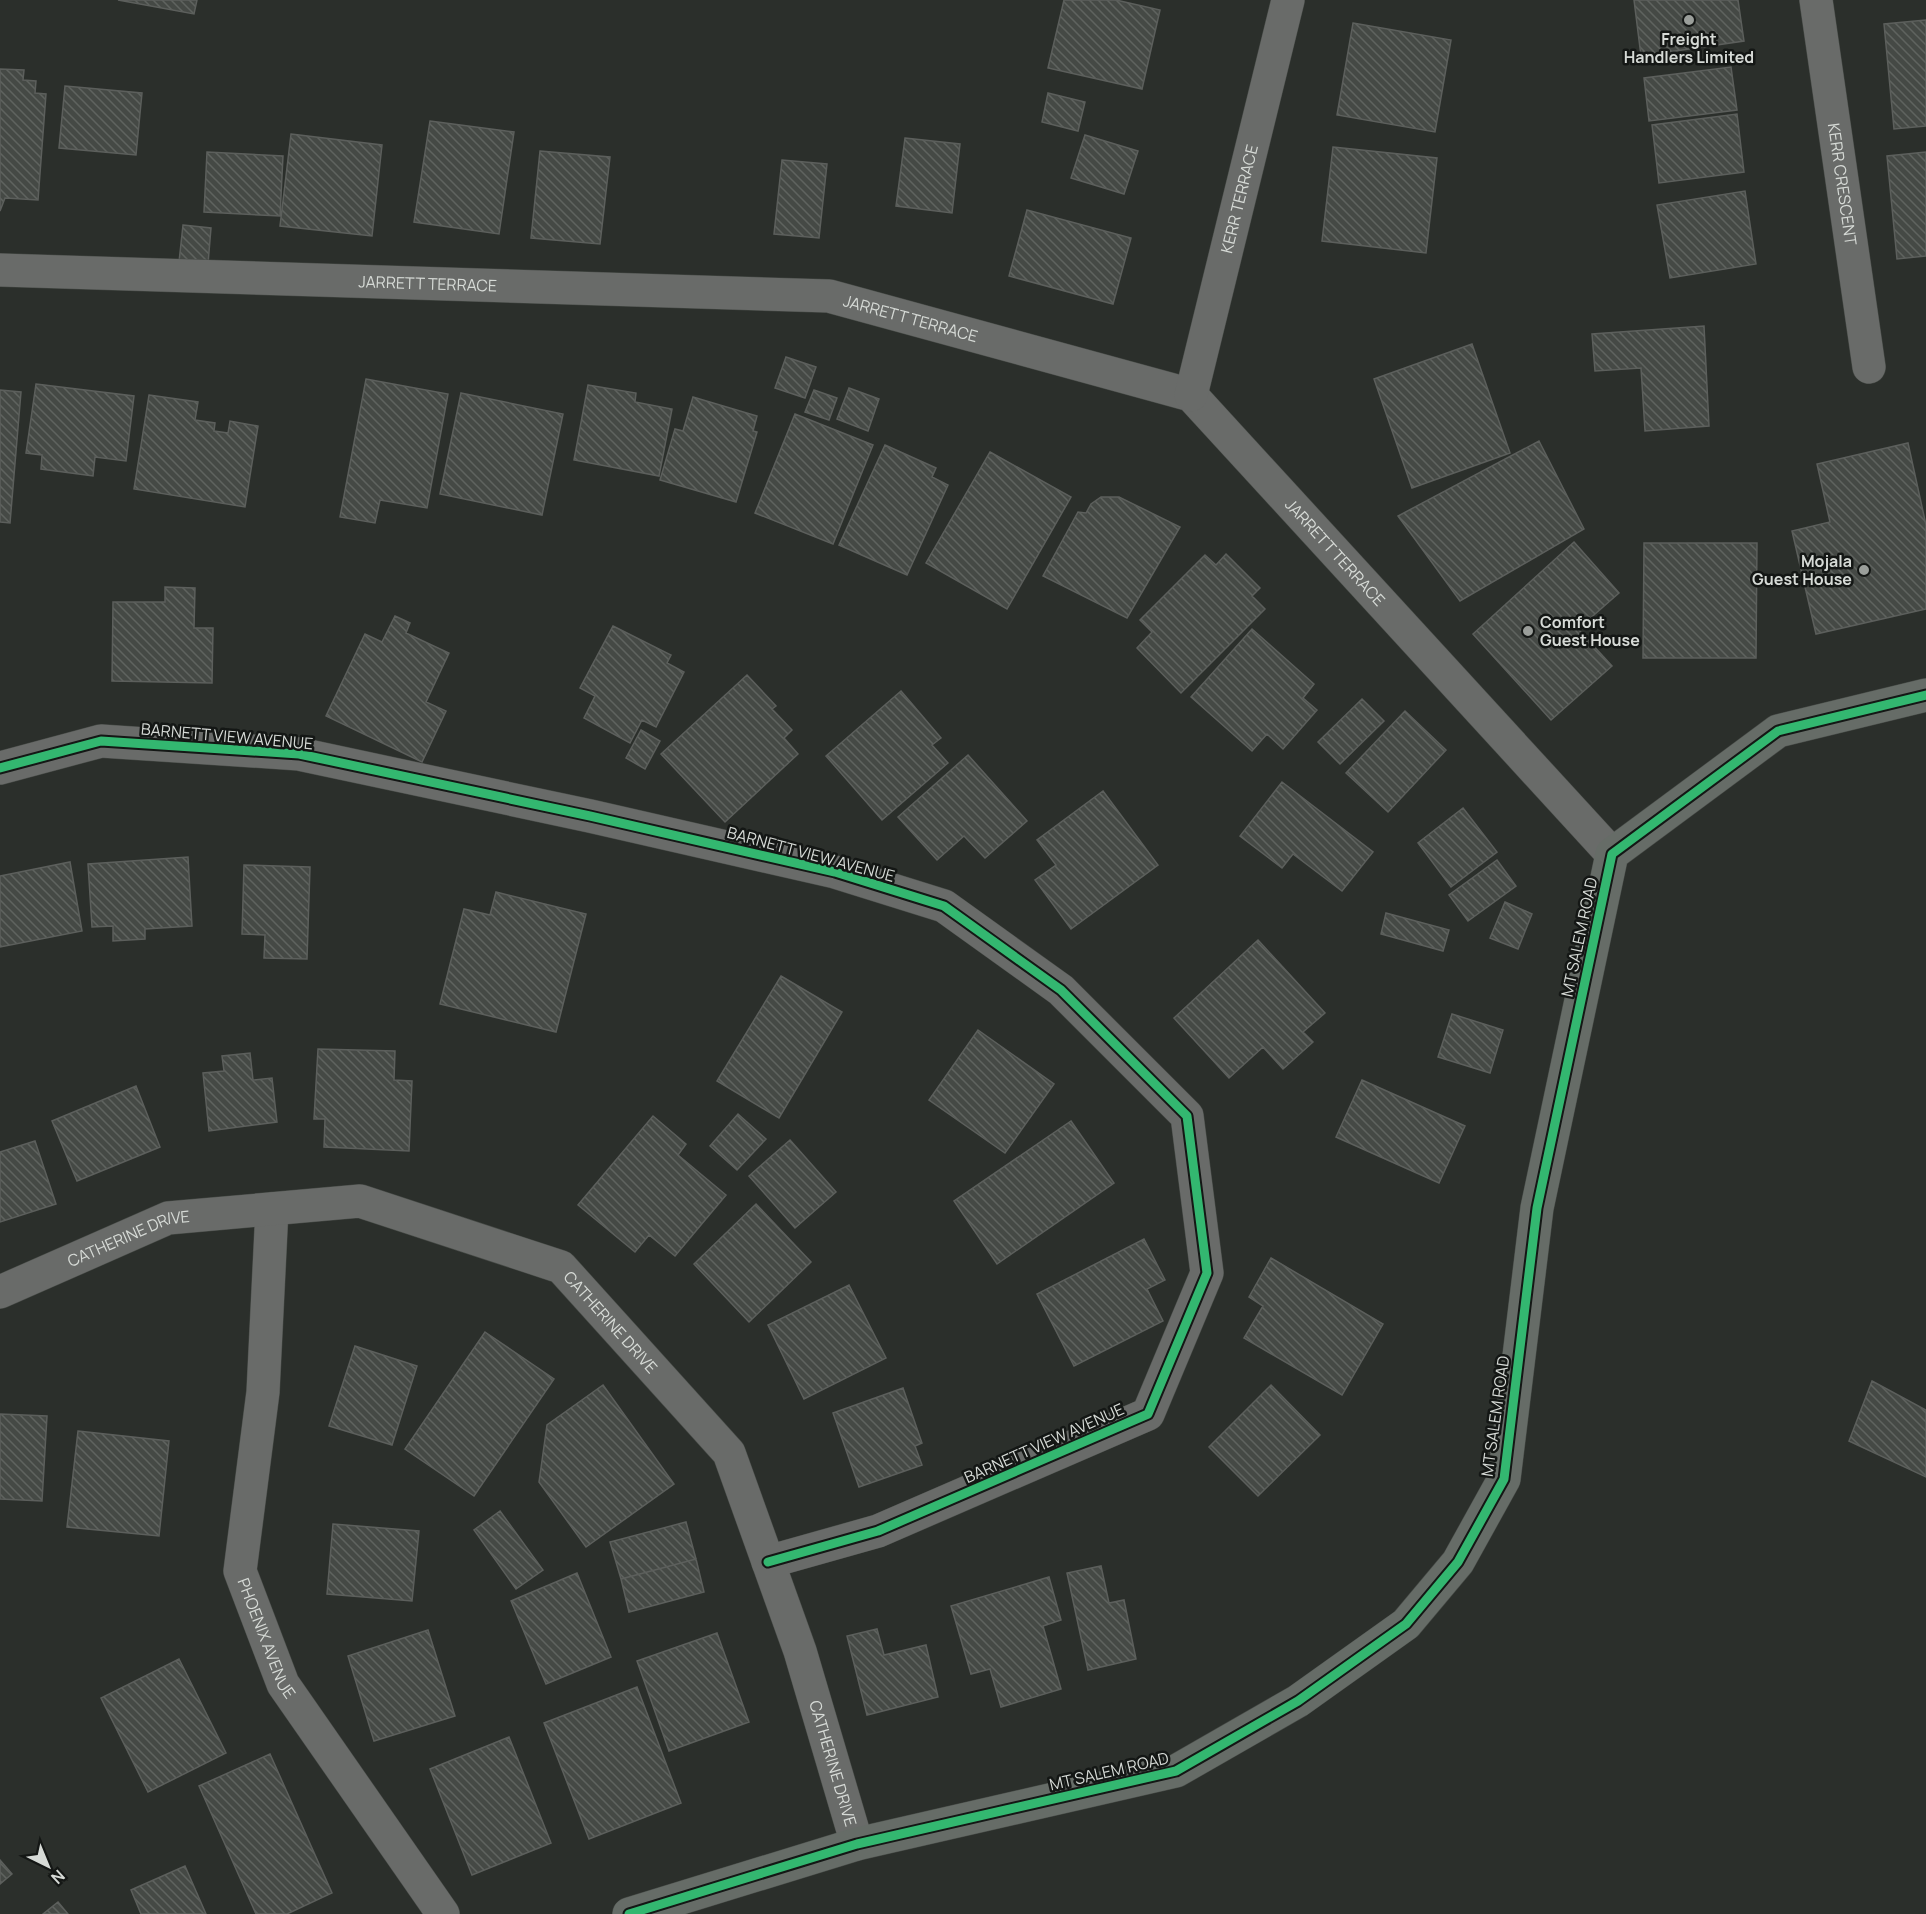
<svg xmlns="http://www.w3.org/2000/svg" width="1926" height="1914" font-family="Manrope,sans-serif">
<defs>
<pattern id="building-back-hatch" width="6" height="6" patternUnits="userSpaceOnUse" patternTransform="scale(1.5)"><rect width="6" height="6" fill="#454945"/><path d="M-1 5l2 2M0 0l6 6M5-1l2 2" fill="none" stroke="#5f635f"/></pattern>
</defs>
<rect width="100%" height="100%" fill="#2b2f2b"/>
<!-- building -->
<path fill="url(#building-back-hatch)" stroke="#5c5f5c" stroke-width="1.5" d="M118,0H197L194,14Z
M1064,0H1116L1160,10L1142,89L1048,68Z
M1634,0H1738L1744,41L1641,56Z
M1926,20V126L1894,129L1884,24Z
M1353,23L1451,40L1435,132L1337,115Z
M1731,67L1737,110L1649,121L1644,78Z
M0,69L24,70L23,80L36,81L35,93L46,94L38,200L5,198L0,211Z
M65,86L142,93L136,155L59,148Z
M1048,93L1085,102L1078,131L1042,122Z
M1737,114L1744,172L1659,183L1652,125Z
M430,121L514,132L499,234L414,222Z
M291,134L382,145L372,236L280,226Z
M1085,135L1138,151L1124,194L1071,178Z
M905,138L960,144L952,213L896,206Z
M1333,147L1437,158L1426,253L1322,241Z
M540,151L610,157L600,244L531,238Z
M207,152L283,156L280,216L204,212Z
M1926,152V256L1897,259L1887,156Z
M782,160L827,164L819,238L774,234Z
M1745,191L1756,264L1670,278L1657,205Z
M1027,210L1131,238L1113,304L1009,276Z
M183,225L211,228L208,264L179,262Z
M1704,326L1709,426L1645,431L1641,368L1595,371L1592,334Z
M1472,344L1510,453L1412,488L1374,379Z
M786,357L816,367L805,398L775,388Z
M366,379L448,394L427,508L380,500L375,523L340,517Z
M36,384L134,396L126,461L95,457L93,476L41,469L42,455L26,453Z
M588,385L636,393L635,402L672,409L659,476L574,460Z
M849,388L879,399L868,431L837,419Z
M0,390L21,392L10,523L0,522Z
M814,390L837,398L829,420L805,412Z
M461,393L563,414L542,515L440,494Z
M149,395L198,402L195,420L215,423L214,431L228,433L230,421L258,426L245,507L134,489Z
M693,397L757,416L753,431L757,432L736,502L660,480L675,429L683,431Z
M795,414L873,445L833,544L755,513Z
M1539,441L1584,529L1460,601L1398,516Z
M1908,443L1926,525V609L1816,634L1792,531L1830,522L1817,464Z
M885,445L936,468L932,477L948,485L907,575L839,545Z
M990,452L1071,497L1007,609L926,563Z
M1101,497H1119L1180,527L1127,618L1043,576L1078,512L1086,513L1091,504Z
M1574,542L1619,593L1578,629L1612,666L1551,720L1473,634Z
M1644,543H1757L1756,658H1643Z
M1226,554L1260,588L1252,596L1265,609L1181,693L1137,648L1152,632L1140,620L1205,555L1216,565Z
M165,587L195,588L194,628H213L212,683L112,681L113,602H165Z
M395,616L410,623L406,633L449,653L426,702L446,711L422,762L326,716L365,634L382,642Z
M613,626L671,655L667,663L684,672L656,727L642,720L630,743L584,718L595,696L580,688Z
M1252,629L1314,684L1303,698L1317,710L1283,749L1267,734L1252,751L1191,697Z
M747,675L776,706L772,709L792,730L784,738L798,754L725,822L661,754Z
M901,691L941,738L932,745L948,763L882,820L826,756Z
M1362,699L1384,721L1340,764L1318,742Z
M1405,711L1446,750L1388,812L1346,773Z
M641,730L660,741L645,769L626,758Z
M968,755L1027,821L985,858L964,836L937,860L898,817Z
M1282,782L1373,852L1342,891L1293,854L1282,868L1240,836Z
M1103,791L1158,865L1071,929L1035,880L1056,865L1037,840Z
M1463,808L1497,852L1451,887L1418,843Z
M188,857L192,926L145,929V939L113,941V926L92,927L88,864Z
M1497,860L1516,886L1468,921L1449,895Z
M70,862L82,931L0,947V876Z
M244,865L310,867L307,959L264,958L265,935L242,934Z
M496,892L586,914L556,1032L440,1004L464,909L490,915Z
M1505,902L1532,914L1518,949L1490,938Z
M1386,913L1449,930L1443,951L1381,934Z
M1258,940L1325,1013L1303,1032L1313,1042L1283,1069L1263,1047L1229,1078L1174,1018Z
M781,976L842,1012L779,1118L717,1081Z
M1452,1014L1503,1030L1490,1073L1438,1057Z
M978,1030L1054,1084L1005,1153L929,1100Z
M318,1049L395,1051L394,1080L412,1081L409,1151L324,1147L325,1119H314Z
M250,1053L253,1080L272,1078L277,1122L209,1131L203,1073L224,1071L222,1056Z
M1362,1080L1465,1126L1439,1183L1336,1137Z
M136,1086L160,1147L77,1181L52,1121Z
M738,1114L766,1139L737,1170L710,1146Z
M653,1116L686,1144L678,1155L726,1195L675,1256L649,1235L635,1252L578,1205Z
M1071,1121L1114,1183L997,1264L954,1201Z
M790,1140L836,1192L795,1228L749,1176Z
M35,1141L56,1204L0,1222V1152Z
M756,1204L811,1262L749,1322L694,1264Z
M1144,1239L1165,1280L1147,1289L1163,1321L1074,1366L1037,1294Z
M1271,1258L1383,1324L1342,1395L1244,1338L1263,1306L1249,1297Z
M849,1285L886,1358L804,1399L768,1325Z
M485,1332L554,1379L474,1496L405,1449Z
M355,1346L417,1366L392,1445L329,1426Z
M1872,1381L1926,1410V1477L1849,1441Z
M603,1385L674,1484L586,1547L539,1482L547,1425Z
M1271,1385L1320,1435L1258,1496L1209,1447Z
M903,1388L922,1443L915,1446L922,1465L859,1487L833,1413Z
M0,1414L47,1416L42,1501L0,1499Z
M78,1431L169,1441L159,1536L67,1527Z
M500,1511L543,1570L516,1589L474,1530Z
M686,1522L696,1559L621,1579L610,1542Z
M333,1524L419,1531L412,1601L327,1594Z
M696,1559L704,1592L629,1612L621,1579Z
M1101,1566L1109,1603L1124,1600L1136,1659L1088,1670L1067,1573Z
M577,1573L611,1657L546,1684L511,1601Z
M1049,1577L1061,1620L1043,1626L1061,1689L1001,1707L990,1669L971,1674L951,1606Z
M877,1629L884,1655L926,1645L938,1697L867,1715L847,1636Z
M428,1630L455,1716L374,1741L348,1656Z
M717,1633L749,1722L669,1751L637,1661Z
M179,1659L226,1753L148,1792L101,1698Z
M637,1687L681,1803L589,1839L544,1723Z
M509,1737L551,1843L472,1875L430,1769Z
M270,1754L332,1893L287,1914H256L199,1786Z
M0,1860L12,1874L0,1884Z
M185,1866L206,1914H141L131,1890Z
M58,1902L68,1914H43Z"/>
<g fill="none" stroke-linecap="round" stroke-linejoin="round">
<defs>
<g id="street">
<path id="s1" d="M1816,0L1869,367"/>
<path id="s2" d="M0,270L829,296L1191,395L1612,854"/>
<path id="s3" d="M1191,395L1288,0"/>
<path d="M0,768L101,741L299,754L590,816L835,872L944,906L1061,990L1187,1116L1207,1273L1148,1414L878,1531L768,1562"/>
<path id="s4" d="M272,1209L263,1392L240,1571L283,1684L443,1914"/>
<path id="s5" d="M0,1292L168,1218L360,1201L561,1267L729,1453L800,1651L857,1844"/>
</g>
<path id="secondary" d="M629,1914L857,1844L1176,1771L1298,1701L1406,1624L1458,1562L1504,1479L1537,1208L1612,854L1778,731L1926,695"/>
</defs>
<!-- street casing -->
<use href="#street" stroke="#464a46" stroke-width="34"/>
<!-- secondary casing -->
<use href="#secondary" stroke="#464a46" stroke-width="34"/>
<!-- street -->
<use href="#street" stroke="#696b69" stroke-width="33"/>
<!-- secondary -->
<use href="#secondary" stroke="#666c67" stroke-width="33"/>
<defs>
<path id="cycleway" d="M0,768L101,741L299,754L590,816L835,872L944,906L1061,990L1187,1116L1207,1273L1148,1414L878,1531L768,1562
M629,1914L857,1844L1176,1771L1298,1701L1406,1624L1458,1562L1504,1479L1537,1208L1612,854L1778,731L1926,695"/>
</defs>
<!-- cycleway casing -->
<use href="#cycleway" stroke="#141715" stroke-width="13"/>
<!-- cycleway -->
<use href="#cycleway" stroke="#33b770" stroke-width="9"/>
</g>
<!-- markers -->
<g fill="#9a9e9a" stroke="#141715" stroke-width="2">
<circle cx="1689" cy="20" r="6"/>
<circle cx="1864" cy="570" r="6"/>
<circle cx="1528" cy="631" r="6"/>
</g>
<g text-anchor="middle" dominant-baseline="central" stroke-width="5" stroke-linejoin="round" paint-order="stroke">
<!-- poi labels -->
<g font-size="16" font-weight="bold" fill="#d6dad6" stroke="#141715">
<text x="1689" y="39">Freight<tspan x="1689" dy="18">Handlers Limited</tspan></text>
<text x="1852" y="561" text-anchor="end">Mojala<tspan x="1852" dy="18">Guest House</tspan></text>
<text x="1540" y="622" text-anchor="start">Comfort<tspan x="1540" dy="18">Guest House</tspan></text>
</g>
<!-- street labels -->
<g font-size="16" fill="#d6dad6" stroke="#141715">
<text stroke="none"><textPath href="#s1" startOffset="186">KERR CRESCENT</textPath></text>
<text stroke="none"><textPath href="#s3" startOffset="202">KERR TERRACE</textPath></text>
<text stroke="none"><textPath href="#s2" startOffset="428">JARRETT TERRACE</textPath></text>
<text stroke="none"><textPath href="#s2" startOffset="914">JARRETT TERRACE</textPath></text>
<text stroke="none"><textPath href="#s2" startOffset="1418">JARRETT TERRACE</textPath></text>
<text transform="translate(227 736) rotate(5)">BARNETT VIEW AVENUE</text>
<text transform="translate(811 854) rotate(15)">BARNETT VIEW AVENUE</text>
<text transform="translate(1579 937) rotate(-78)">MT SALEM ROAD</text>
<text stroke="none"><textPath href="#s5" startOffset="140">CATHERINE DRIVE</textPath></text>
<text stroke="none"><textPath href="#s5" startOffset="662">CATHERINE DRIVE</textPath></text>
<text transform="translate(1495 1416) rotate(-82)">MT SALEM ROAD</text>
<text transform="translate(1044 1443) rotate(-24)">BARNETT VIEW AVENUE</text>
<text stroke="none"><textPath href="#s4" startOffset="436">PHOENIX AVENUE</textPath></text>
<text stroke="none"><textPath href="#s5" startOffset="1166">CATHERINE DRIVE</textPath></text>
<text transform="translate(1109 1771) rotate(-13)">MT SALEM ROAD</text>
</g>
</g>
<!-- north arrow -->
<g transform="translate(48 1866) rotate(137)" stroke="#141715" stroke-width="4.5" paint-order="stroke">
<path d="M0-4.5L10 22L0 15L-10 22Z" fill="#d6dad6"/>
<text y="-9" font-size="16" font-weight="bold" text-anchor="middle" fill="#d6dad6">N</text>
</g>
</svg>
